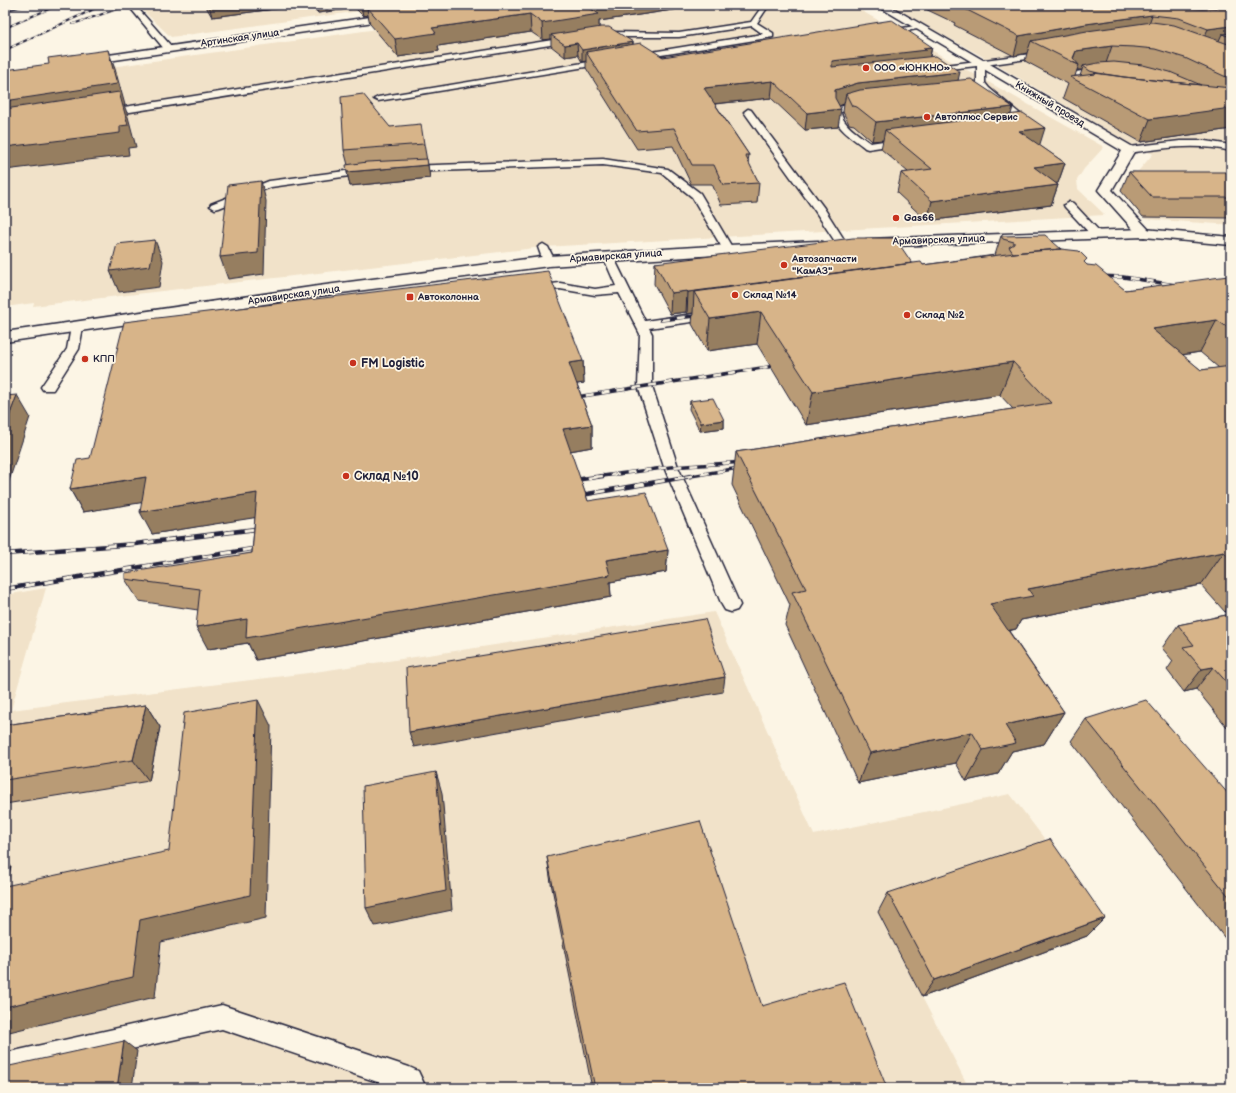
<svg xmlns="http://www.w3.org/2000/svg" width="1236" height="1093" font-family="'Balsamiq Sans',sans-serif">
<rect width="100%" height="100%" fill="#fcf5e5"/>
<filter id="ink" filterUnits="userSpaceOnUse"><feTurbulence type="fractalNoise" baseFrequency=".025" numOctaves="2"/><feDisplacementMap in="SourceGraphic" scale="8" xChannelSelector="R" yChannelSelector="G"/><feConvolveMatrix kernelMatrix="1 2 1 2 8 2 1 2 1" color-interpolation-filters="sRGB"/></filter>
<g filter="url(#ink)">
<!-- built -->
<path fill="#f1e2c9" d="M137,5H405L171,37Z
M547,5H851L1104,147L1084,169L1077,180L1078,189L1105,215L543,247L33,306L34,303L5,307V82Z
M888,5H1231V225L1145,219L1121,191L1153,154L1133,145L1157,141L1132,145L980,55Z
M46,588L11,710L308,673L714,612L814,835L1010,794L1050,846L878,912L969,1088H5V595Z"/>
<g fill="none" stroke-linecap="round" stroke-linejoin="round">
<defs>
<path id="lane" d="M10,5H24L5,10V6Z
M128,5H135L171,46V50H165Z
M763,5H769L757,23L773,33V37L636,59L632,57L633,55L763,34L752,26L679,37H599L595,35L599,33L609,32L679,33L751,22Z
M921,25L923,26V28L884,35L880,33L884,31Z
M572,37L576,39L575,41L105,116L101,113L105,110Z
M1046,52H1049V56L985,65V83L989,88L1025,118C1022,127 1020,132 1009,130L1008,128L1014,125L1016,119L983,92L977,83V66L930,71L926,69L930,67Z
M607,59L611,61L610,63L378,101L374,99L378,97Z
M1102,68L1106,70L1105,72L1076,77L1086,85V89H1080L1068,79L1069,73Z
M865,101L869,104L868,106L841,112C842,125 860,135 870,143L904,138L909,141L907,143L868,149L865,148C853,138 833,127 833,110L834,108Z
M748,109L751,110L824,208L847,244L846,246H838L815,211L744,112Z
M1180,141H1205L1231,145V151C1196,143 1164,148 1129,153L1124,150L1129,147Z
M603,159L668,169L700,193L733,249L732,251H724L692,197L662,173L603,165L407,172L402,169L407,166Z
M368,168L371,169L373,171L371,173L271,187L219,208L215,209L210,206L211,204L269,181Z
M1069,202L1073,203L1101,233L1102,235L1101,237H1093L1065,207L1064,205Z
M543,244L548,247L555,261L553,263L549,264L543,261L538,247Z
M608,253L613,256L645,321L713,311L717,312L719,315L717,318L713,319L649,328L652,334V386L678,467L740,605L737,610L731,612L725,610L722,605L664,467L638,386L640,334L619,293L595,295L560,289L534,292L530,291L528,289L530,287L534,286L560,283L595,289L616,286L603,256Z
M77,323L81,324L83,327L79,349L53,390H43L41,387L67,349L71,327L73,324Z
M222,1005L409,1067L418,1071L426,1088H395L222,1029L5,1077V1053Z"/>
<path id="street" d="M876,5H888L1133,147L1135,150L1112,190L1149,230L1151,233L1149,236L1144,237L1139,236L1098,190L1122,151Z"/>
<path id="secondary" d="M398,13L403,16L401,18L81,65L76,62L81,59Z
M1144,229L1231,237V245L1144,237L867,247L862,246L860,243L862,240L867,239Z
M818,241L823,242L825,245L823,248L549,266L318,296L5,342V332L318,286L549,256L728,245Z"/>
</defs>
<!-- lane casing -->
<use href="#lane" stroke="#22223b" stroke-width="3"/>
<!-- street casing -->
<use href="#street" stroke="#22223b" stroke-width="3"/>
<!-- secondary casing -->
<use href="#secondary" stroke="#22223b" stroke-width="3"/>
<!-- lane -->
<use href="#lane" fill="#fcf5e5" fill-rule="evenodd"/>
<!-- street -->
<use href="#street" fill="#fcf5e5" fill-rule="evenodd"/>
<!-- secondary -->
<use href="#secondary" fill="#fcf5e5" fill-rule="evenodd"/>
<defs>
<path id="rail-far2" d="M73,24L129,5
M5,28L58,5
M5,50L103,5"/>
<path id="rail-far1" d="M1098,276L1123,277L1182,286
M661,320L703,315
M570,398L781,365
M595,477L671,467L745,462
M685,477L745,467"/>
<path id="rail" d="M568,481L603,476
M576,496L691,476
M5,554L135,544L264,528
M5,589L264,547"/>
</defs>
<!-- rail-far2 casing -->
<use href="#rail-far2" stroke="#22223b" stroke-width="2"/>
<!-- rail-far1 casing -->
<use href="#rail-far1" stroke="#22223b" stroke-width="3.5"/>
<!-- rail casing -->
<use href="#rail" stroke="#22223b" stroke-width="4.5"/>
<!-- rail-far2 -->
<use href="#rail-far2" stroke="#fcf5e5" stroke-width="1.5" stroke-dasharray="4" stroke-linecap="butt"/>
<!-- rail-far1 -->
<use href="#rail-far1" stroke="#fcf5e5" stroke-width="2.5" stroke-dasharray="8" stroke-linecap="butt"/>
<!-- rail -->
<use href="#rail" stroke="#fcf5e5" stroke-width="3" stroke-dasharray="10" stroke-linecap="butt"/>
</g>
<!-- wall -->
<path fill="#b99b76" stroke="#22223b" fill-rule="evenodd" d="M205,5H306L212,17Z
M311,5H706L599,21V28L633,42V45L663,57L932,47L930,57L958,80L1011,115L1040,146L1065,163L1058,183H1056L1058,185L1051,205L927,221L897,193L901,173L908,172L881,149L883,140L872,141L854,125L849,124L843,112L844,104L839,106L838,127L805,130L771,98L715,104L749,155L748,162L759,183L757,203L721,205L712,184H691L673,146L637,149L586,68V61L582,62L578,55L565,57L551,46V39L543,40L531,32L438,46L439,51L398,57L370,24L368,15L363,16L355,8L318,13Z
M917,5H1231V129L1141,142L1063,98L1068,84L1025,61L1027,53L1014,56L954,25L955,23ZM1077,70H1082L1080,76H1075Z
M390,127L424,144L430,178L350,186L347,172L348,165L344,150Z
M1129,172L1231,176V218L1143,217L1121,191Z
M1001,236L1061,249L1085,263L1087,265L1125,290L1231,278V611L1225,612L1201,585L1021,620L1016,629L1009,631L1064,712L1044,744L1012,751L998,774L966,781L956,763L858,783L785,625L790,605L732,485L736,452L1013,409L1000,395L806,425L757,344L707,351L692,324L693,313L687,314L686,312L670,314L654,284L655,263H912L923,265L995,255ZM1200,352L1219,368L1201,370L1182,355Z
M583,361L584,383L577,384L592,425V447L570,451L588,501L668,550L666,572L610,582L611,597L256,660L248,643L208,649L198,610L139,601L125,579L252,553L255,517L152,534L142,502L83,512L70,489L90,458Z
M690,401L724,420V428L700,431L689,409Z
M1231,614V732L1196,689L1184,692L1167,670L1173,661L1162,648L1178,625Z
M146,705L160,727L149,781L5,804V725Z
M1086,719L1231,797V946L1071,741Z
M547,857L762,1006L887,1088H592L551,883Z
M888,893L1105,918L1087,936L922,997L878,912Z"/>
<!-- shaded-wall -->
<path fill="#967e60" stroke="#22223b" d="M209,5H306L212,17Z
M316,5H355V8L318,13Z
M361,5H443L367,7L368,15L363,16Z
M592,5H706L599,21V32L551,35V39L543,40L542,23L586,6Z
M530,14L531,32L438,46L439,51L398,57L395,39L432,28Z
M1152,15L1145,35L1031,41L1027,53L1014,56L1019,36L1086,24Z
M1231,26V37L1222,34L1216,47L1199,48L1208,29Z
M633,42L632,54L586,52V61L582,62V50Z
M577,43L578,55L565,57V45Z
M1112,46L1105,66H1083L1082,70H1077L1079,65L1072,62L1076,51Z
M932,47L928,63L830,78L832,61L923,48Z
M108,50L115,69L125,105H124L127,113L136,147L128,148L129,155L5,170V147L120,126L5,123V101Z
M960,72L956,89L846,94L844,104L833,108L835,90L858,83Z
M773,81L771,98L703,105L704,88Z
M1231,106V129L1141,142L1150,119Z
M1013,107L1008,125L885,130L883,140L872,141L876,122Z
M841,109L838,127L805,130L807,113Z
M1045,128L1039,147L1019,131Z
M1065,163L1058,183L1027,187L1034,167Z
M428,165L430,178L350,186L347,172Z
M261,181L266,201L264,274L228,279L220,257Z
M1058,185L1051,205L927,221L932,201Z
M155,240L163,261L159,287L119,292L110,271Z
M912,263L694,292L693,313L687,314L688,292Z
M687,291L686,312L670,314L671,293Z
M761,312L757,344L707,351L710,319Z
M1217,320L1200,352L1136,362L1152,329Z
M583,361L584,383L570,385L569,363Z
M1013,362L1000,395L806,425L813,392Z
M17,395L30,417L5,493V427Z
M724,420V428L700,431L701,423Z
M592,425V447L564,452L563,429Z
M146,477L158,500L83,512L70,489Z
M257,493L265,516L152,534L140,512Z
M668,550L666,572L610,582L611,597L256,660L248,643L208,649L196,627Z
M1224,552L1201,585L1021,620L1016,629L975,637L990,604L1028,589Z
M1231,605V611L1225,612Z
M1213,667L1196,689L1184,692L1202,669Z
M725,677L723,692L414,747L409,732Z
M258,700L271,726L266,918L161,942L155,997L5,1033V1007L140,920Z
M146,705L160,727L149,781L133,760Z
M1064,712L1044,744L1012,751L998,774L966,781L983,750L1005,725Z
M972,732L956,763L858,783L870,753Z
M436,772L442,793L452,910L375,926L366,908Z
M5,860L11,866L5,893Z
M1105,918L1087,936L922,997L934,980Z
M124,1041L137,1051L132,1088H117Z"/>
<!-- building -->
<path fill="#d7b489" stroke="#22223b" d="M381,5H592L586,6L599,14L542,23L530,14L432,28L436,33L395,39L367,7Z
M961,5H1154L1166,7L1202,9L1228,8L1231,5V26L1208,29L1179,18L1152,15L1086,24L1019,36L959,6H963Z
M892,20L932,47L923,48L927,50L832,61V67L936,56L960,72L858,83L835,90V98L841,109L807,113L773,81L704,88L749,155H745L759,183L723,185L714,165H692L674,128L637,131L586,52L641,43L663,57Z
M1152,22L1174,25L1231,45V78L1224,76L1185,58L1155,49L1134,47L1112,46L1076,51L1073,58L1079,65L1031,41L1087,31Z
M601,27H609L633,42L582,50L577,43L565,45L551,35Z
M1231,33V37L1222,34Z
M108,50L117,84L5,101V70L49,64L48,58Z
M1114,62L1143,65L1170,72L1201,85L1124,77L1098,73L1090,71L1083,66L1098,63Z
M1094,73L1124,77L1231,88V108L1150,119L1070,77L1096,74Z
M971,79L1013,107L876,122L857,107L852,106L846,94L860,90Z
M119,92L128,125L120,126V133L5,147V109Z
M363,94L390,127L421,124L424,144L344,150L341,97Z
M1023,113L1045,128L1019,131L1065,163L1034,167L1058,185L932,201L901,173L932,169L885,130Z
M427,159L428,165L347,172L346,165L367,162Z
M1129,172H1226L1231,176V197H1152Z
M261,181L258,253L220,257L228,185Z
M1045,235L1061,249L1013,253L1009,247L1014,244V242L1003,239L1001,236Z
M853,238H895L912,263L688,292L687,291L671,293L655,263Z
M155,240L150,266L110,271L117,244Z
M1061,249L1079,251L1087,259L1084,262L1087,265L1096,266L1125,290L1228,276L1231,278V330L1217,320L1152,329L1201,370L1231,366V559L1224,552L1028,589L1033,596L990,604L1064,712L1005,725L1016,743L983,750L972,732L870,753L792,592L806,589L736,452L1051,403L1013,362L813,392L761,312L710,319L694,292L921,262L923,265L1022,252Z
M548,271L583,361L569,363L592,425L563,429L588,501L646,492L668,550L606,560L610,575L246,638L247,619L196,627L200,589L125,579V573L252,553L257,493L140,512L146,477L70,489L77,460L90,458L124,322Z
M17,395L5,427V396Z
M713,398L724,420L701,423L690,401Z
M1231,614V687L1213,667L1202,669L1183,647L1194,645L1178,625Z
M705,619L725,677L409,732L406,668Z
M258,700L250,895L140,920L133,977L5,1007V886L169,851L184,713Z
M1146,700L1231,797V899L1086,719Z
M146,705L133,760L5,780V725Z
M436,772L446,891L366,908L363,786Z
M700,821L762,1006L844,982L887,1088H595L547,857Z
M1050,839L1105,918L934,980L888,893Z
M124,1041L117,1088H5V1067Z"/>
</g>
<!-- markers -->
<g fill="#c8321e" stroke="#fcf5e5" stroke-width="1.5">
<circle cx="866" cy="68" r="4"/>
<circle cx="927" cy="117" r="4"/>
<circle cx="896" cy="218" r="4"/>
<circle cx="784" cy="265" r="4"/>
<circle cx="735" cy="295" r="4"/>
<rect x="406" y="293" width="8" height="8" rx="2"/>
<circle cx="907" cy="315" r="4"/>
<circle cx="85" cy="359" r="4"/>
<circle cx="353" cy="363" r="4"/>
<circle cx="346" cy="476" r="4"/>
</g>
<g text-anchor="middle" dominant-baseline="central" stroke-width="3.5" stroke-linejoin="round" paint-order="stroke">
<!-- far-street labels -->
<g font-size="10" fill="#22223b" stroke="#fcf5e5">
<text transform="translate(240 38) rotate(-8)">Артинская улица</text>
<text transform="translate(1050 104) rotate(31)">Книжный проезд</text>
<text transform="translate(939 240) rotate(-2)">Армавирская улица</text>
<text transform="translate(616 256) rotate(-4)">Армавирская улица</text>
<text transform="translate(294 295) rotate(-8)">Армавирская улица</text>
</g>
<!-- far-poi labels -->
<g font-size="10" font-weight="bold" fill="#22223b" stroke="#fcf5e5" text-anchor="start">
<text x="874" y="68">ООО «ЮНКНО»</text>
<text x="935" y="117">Автоплюс Сервис</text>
<text x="904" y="218">Gas66</text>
<text x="792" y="259">Автозапчасти<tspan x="792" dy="12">"КамАЗ"</tspan></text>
<text x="743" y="295">Склад №14</text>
<text x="418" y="297">Автоколонна</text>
<text x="915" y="315">Склад №2</text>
<text x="93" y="359">КПП</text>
</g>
<!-- poi labels -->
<g font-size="12" font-weight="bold" fill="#22223b" stroke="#fcf5e5" text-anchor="start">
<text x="361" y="363">FM Logistic</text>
<text x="354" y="476">Склад №10</text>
</g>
</g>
<!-- margin -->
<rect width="1236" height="1093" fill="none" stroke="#fcf5e5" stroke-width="20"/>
<rect x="10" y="10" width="1216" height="1073" fill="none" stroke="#22223b" stroke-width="1.5" filter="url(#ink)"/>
</svg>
